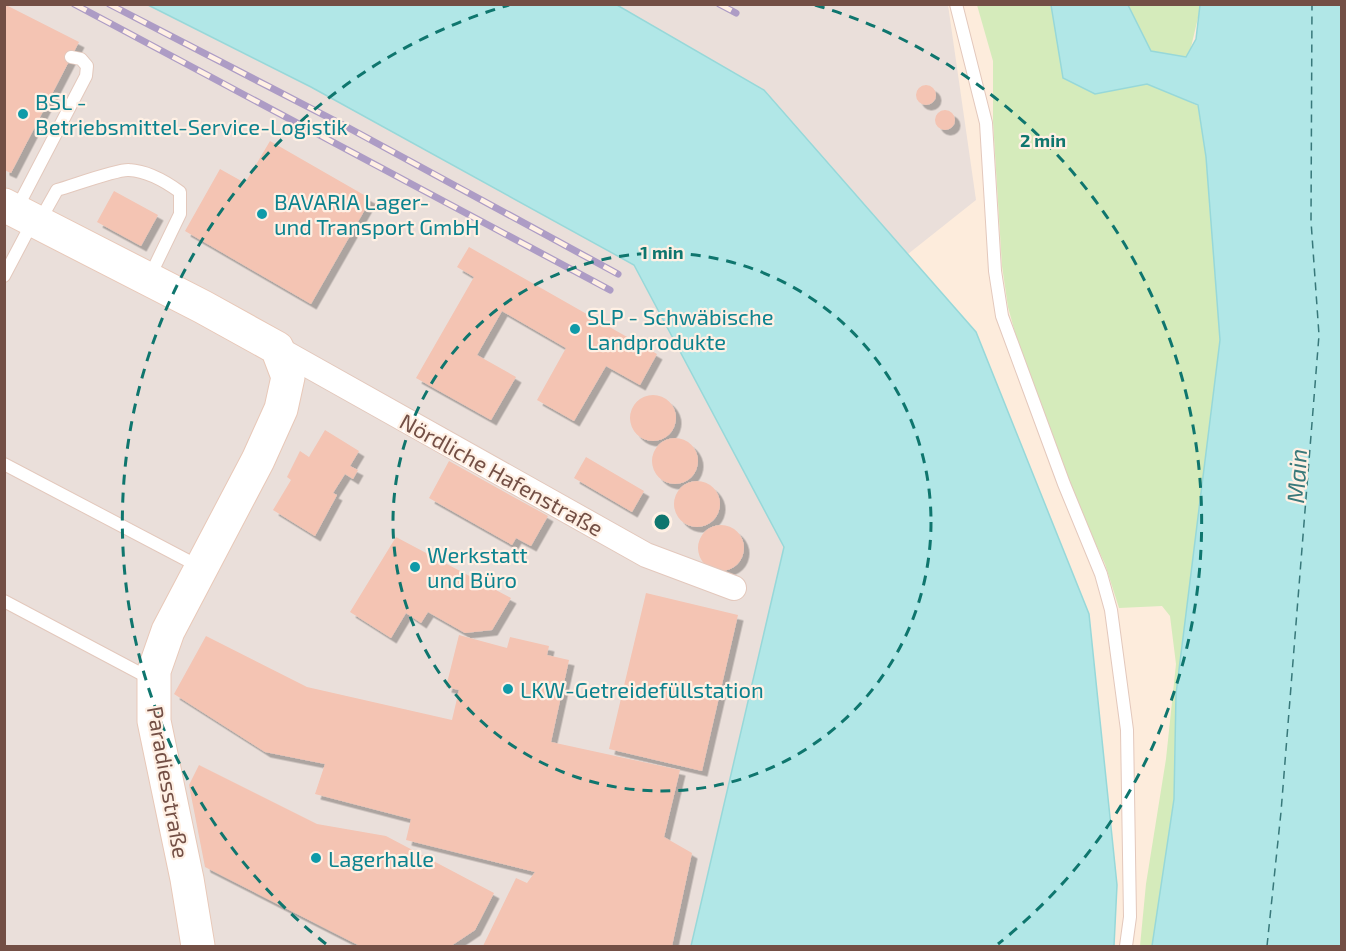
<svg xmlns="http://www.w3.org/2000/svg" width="1346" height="951" font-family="'Exo 2',sans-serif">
<defs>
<filter id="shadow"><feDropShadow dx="5.5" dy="5.5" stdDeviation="0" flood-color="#0004"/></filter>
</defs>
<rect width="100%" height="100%" fill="#fdecdc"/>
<!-- industrial -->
<path fill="#eadfda" d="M5,5H148L311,87L634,265L784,547L691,946H5Z
M617,5H948L976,200L908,254L764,90Z"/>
<!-- green -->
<path fill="#d5ebbb" d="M977,5H1069L1148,82L1198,106L1206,157L1220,340L1176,694L1174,799L1152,946H1140L1146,884L1166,759L1176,664L1170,616L1162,606L1119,608L1105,564L1064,476L1021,354L1008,307L1002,266L993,121V61Z
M1114,5H1201L1188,60H1157Z"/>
<!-- water -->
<path fill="#b1e7e7" stroke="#97d8d9" stroke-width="1.5" d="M148,5H617L764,90L976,332L1089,614L1117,885L1114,946H691L784,547L634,265L311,87Z
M1051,5H1128L1151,51L1186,57L1196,39L1200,5H1341V946H1152L1174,799L1176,694L1220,340L1206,157L1198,105L1147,84L1095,94L1063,78Z"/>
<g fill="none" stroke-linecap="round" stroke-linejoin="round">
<!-- ferry -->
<path stroke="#38787a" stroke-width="1.5" stroke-dasharray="8 6" stroke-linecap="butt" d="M1267,946L1281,812L1319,335L1311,221L1312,4"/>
</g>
<!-- building -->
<path fill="#f4c4b3" filter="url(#shadow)" d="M4,4L79,42L11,173L4,170Z
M916 95a10 10 0 1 1 20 0a10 10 0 1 1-20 0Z
M935 120a10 10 0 1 1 20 0a10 10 0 1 1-20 0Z
M270,141L371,199L311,304L185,231L220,169L245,183Z
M114,191L158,215L141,246L97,222Z
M469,247L657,354L640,385L606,366L574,421L537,400L566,348L502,311L477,355L516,377L491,420L416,378L474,277L457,267Z
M630 418a23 23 0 1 1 46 0a23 23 0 1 1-46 0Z
M325,430L359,451L350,466L358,470L353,479L345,474L333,493L337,495L315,536L273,510L291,480L287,477L300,451L309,457Z
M652 461a23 23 0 1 1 46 0a23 23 0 1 1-46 0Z
M586,457L644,491L632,512L574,478Z
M449,461L548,516L531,546L516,538L512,545L429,498Z
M674 504a23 23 0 1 1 46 0a23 23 0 1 1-46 0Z
M698 548a23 23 0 1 1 46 0a23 23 0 1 1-46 0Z
M396,537L511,598L492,630L465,633L428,612L421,623L406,613L391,638L350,612Z
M646,593L738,615L702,771L609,749Z
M459,635L507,648L510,637L549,646L547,655L569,660L551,742L680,770L664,837L692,853L672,946H483L516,878L527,883L535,872L406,840L411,819L315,794L325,764L265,752L174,694L206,636L307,687L452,720L459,690L446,687Z
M199,765L317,824L386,836L494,893L475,930L451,946H360L205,867L189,785Z"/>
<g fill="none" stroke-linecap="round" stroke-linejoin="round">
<defs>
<path id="lane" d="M956,4L986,123L995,271L1002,316L1064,484L1101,574L1111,610L1127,730L1130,917L1126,946
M16,210L86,76L87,66L81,59L71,57
M39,222L57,190C72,186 117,169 129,170C148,171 165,181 180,192V214L149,278
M4,276L33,221
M4,464L200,567
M4,601L151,679"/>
<path id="street" d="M277,348L646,555L734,588"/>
<path id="secondary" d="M4,205L203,307L277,348L288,377L281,409L258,460L168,631L154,671V721L187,879L198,946"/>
</defs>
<!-- lane casing -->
<use href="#lane" stroke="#e3c8bc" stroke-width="14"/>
<!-- street casing -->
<use href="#street" stroke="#e3c8bc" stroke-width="26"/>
<!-- secondary casing -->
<use href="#secondary" stroke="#e8c8b8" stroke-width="35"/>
<!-- lane -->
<use href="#lane" stroke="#fff" stroke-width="12"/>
<!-- street -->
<use href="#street" stroke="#fff" stroke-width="24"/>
<!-- secondary -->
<use href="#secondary" stroke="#fff" stroke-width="33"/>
<defs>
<path id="rail" d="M74,4L610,290
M109,4L347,127L618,274
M719,4L736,13"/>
</defs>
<!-- rail casing -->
<use href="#rail" stroke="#ad9cc5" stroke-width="7"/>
<!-- rail -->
<use href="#rail" stroke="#fff0e4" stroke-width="4.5" stroke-dasharray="14" stroke-linecap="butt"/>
</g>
<!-- distance rings -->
<g fill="none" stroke="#0f766e" stroke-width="3" stroke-dasharray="10 8">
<circle cx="662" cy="522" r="269"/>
<path d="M326 944A539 539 0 0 1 509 5M815 5A539 539 0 0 1 998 944"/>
</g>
<!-- markers -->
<g fill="#0f9aa8" stroke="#fff0e4" stroke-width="2">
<circle cx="23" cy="114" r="6"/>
<circle cx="262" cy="214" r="6"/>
<circle cx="575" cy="329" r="6"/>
<circle cx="415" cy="567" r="6"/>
<circle cx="508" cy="689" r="6"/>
<circle cx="316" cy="858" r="6"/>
</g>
<g text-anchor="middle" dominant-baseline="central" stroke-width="4.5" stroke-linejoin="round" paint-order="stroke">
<!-- culture labels -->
<g font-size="22" fill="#0d838f" stroke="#fff0e4" text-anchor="start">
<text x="35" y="101">BSL -<tspan x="35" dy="25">Betriebsmittel-Service-Logistik</tspan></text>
<text x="274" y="201">BAVARIA Lager-<tspan x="274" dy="25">und Transport GmbH</tspan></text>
<text x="587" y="316">SLP - Schwäbische<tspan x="587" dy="25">Landprodukte</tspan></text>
<text x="427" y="554">Werkstatt<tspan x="427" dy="25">und Büro</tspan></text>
<text x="520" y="689">LKW-Getreidefüllstation</text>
<text x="328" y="858">Lagerhalle</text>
</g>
<!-- street labels -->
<g font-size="22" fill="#734f45" stroke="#fff0e4">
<text transform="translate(502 474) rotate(29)">Nördliche Hafenstraße</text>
<text transform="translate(169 782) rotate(80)">Paradiesstraße</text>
</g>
<!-- water labels -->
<g font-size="24" font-style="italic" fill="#38787a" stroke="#fff0e4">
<text transform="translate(1296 476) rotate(-87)">Main</text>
</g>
</g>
<circle cx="662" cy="522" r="9" fill="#0f766e" stroke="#fff0e4" stroke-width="3"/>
<g font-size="18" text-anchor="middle" font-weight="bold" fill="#0f766e" stroke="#fff0e4" stroke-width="4.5" stroke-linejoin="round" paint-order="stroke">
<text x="1043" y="147">2 min</text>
<text x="662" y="259">1 min</text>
</g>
<!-- border -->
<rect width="1346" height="951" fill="none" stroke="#734f45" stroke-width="12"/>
</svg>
